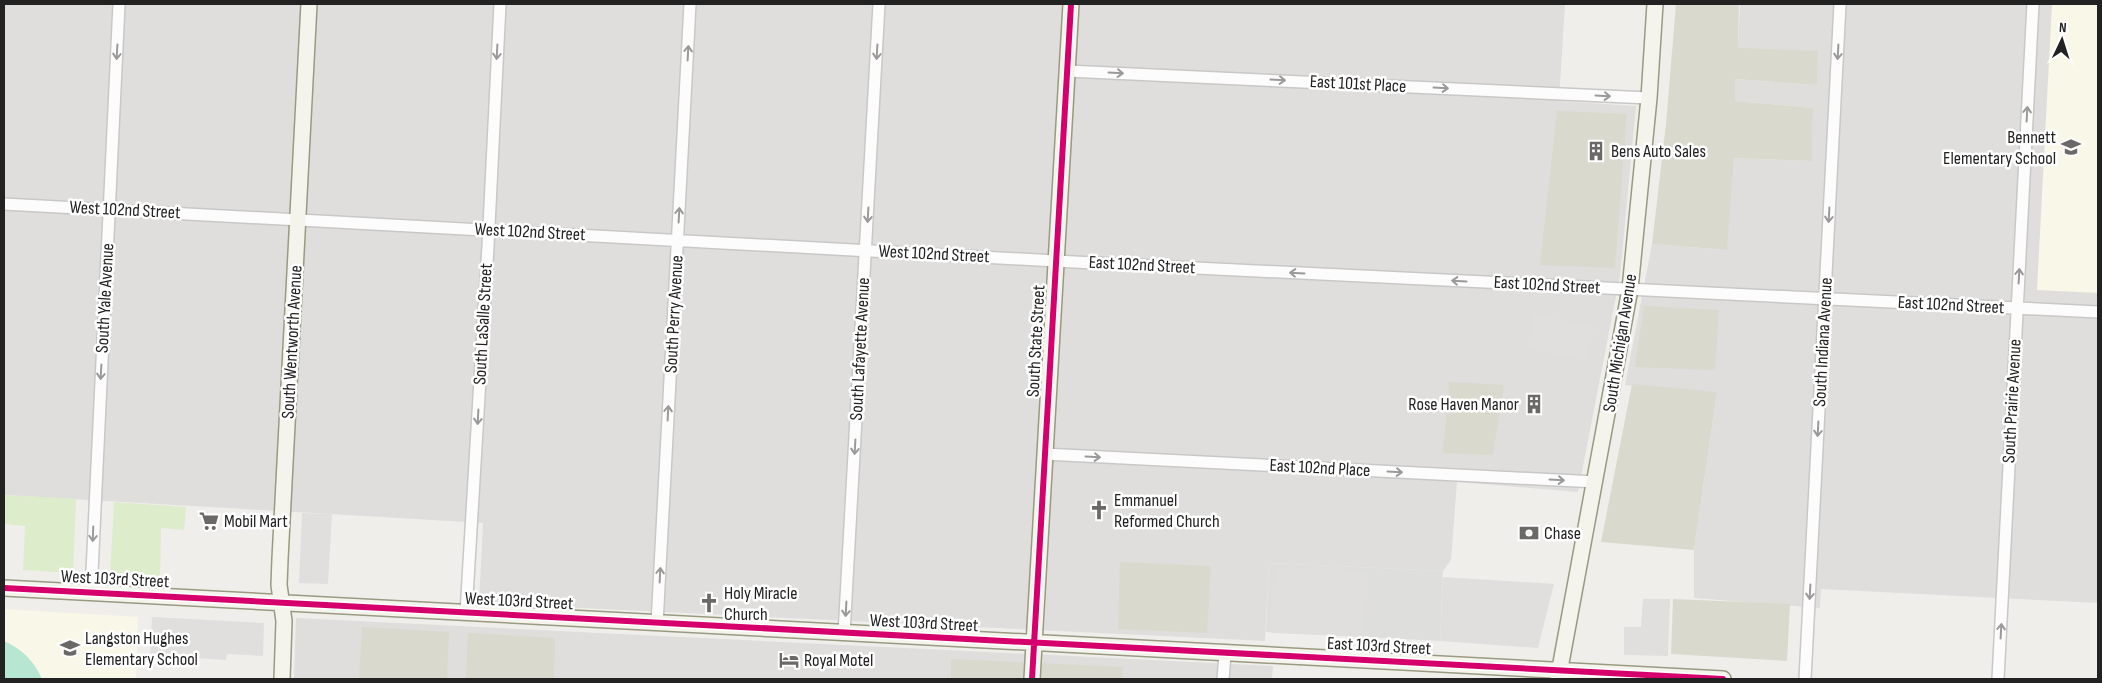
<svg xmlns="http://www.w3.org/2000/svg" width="2102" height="683" font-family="'Sofia Sans Condensed',sans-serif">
<rect width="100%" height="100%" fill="#f0eeeb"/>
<!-- residential -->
<path fill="#dfdedc" d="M4,4H1565L1559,101L1636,106L1620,276L1578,492L1457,482L1451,560L1443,571L1269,563L1265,641L479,603L483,523L4,495Z
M1740,4H2098V603L1821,589L1820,608L1694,598V550L1717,393L1625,385L1652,244L1726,250L1734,158L1812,161L1813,108L1735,101V79L1817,85L1738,48Z
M296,618L1273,666L1272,679H294Z"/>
<!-- education -->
<path fill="#f8f7e8" d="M2052,4H2098V293L2037,290Z
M4,609L138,617L136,679H4Z"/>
<!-- religious -->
<path fill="#dededc" d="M1269,563L1443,571L1440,641L1266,632Z"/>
<!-- construction -->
<path fill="#d9d9cd" d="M1676,4H1739L1738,48L1818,51L1817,85L1735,79V101L1813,108L1812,161L1734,158L1727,250L1652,244L1666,124Z
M1557,111L1627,114L1615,268L1540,265Z
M1644,306L1719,310L1715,370L1635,367Z
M1449,382L1504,385L1493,455L1443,453Z
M1632,384L1717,392L1694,550L1601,542Z
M1120,562L1211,566L1207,633L1118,629Z
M1673,599L1790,604L1787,661L1671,654Z
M362,627L449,632L447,679H359Z
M468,633L555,638L554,679H466Z
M951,659L1123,667L1122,679H951Z"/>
<!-- grass -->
<path fill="#ddeccb" d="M4,495L76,499L73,573L23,570L25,526L4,524Z
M114,502L186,507L184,530L161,528L160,579L110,575Z"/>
<!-- pitch -->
<path fill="#b7e6d2" d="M4,641C22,649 34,661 42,679H4Z"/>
<!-- parking -->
<path fill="#e0dfde" d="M1534,313L1594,327L1587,361L1527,348Z
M302,513L332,514L328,584L299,583Z
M1274,567L1368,571L1365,637L1271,633Z
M1443,577L1554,584L1538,648L1440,641Z
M1643,599H1670L1668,656L1624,655V627H1641Z
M152,617L264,623L263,656L227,654L226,660L150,655Z"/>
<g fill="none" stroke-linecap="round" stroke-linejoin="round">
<defs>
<path id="street" d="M1067,71L1649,98
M4,204L1074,262L2098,312
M1044,454L1596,482
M91,593L119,4
M466,613L488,246L500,4
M657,624L690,4
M844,634L879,4
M1223,679L1225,654
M1805,679L1840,4
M1998,679L2033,4"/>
<path id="secondary" d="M4,588L1723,679
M282,679L284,621L279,585L280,559L309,4
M1032,679L1071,4
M1558,679L1630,289L1649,98L1655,4"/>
</defs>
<!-- street casing -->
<use href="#street" stroke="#c9c8c7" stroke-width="14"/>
<!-- secondary casing -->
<use href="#secondary" stroke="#999a82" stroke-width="18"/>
<!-- street -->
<use href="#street" stroke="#fdfcfc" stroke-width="11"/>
<!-- secondary -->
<use href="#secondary" stroke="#f4f4ed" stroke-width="15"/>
<defs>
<path id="cycleway" d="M4,588L1723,679
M1032,679L1071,4"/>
</defs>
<!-- cycleway casing -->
<use href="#cycleway" stroke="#fff" stroke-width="9"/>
<!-- cycleway -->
<use href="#cycleway" stroke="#d6006c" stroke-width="6"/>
</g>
<!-- one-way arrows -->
<defs><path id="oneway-shaft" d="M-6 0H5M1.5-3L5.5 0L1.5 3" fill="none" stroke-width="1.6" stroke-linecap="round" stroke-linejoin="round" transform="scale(1.25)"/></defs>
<g stroke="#9a9a9a">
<use href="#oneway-shaft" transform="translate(117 52) rotate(93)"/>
<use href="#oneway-shaft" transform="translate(497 52) rotate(93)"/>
<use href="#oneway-shaft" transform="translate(877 52) rotate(93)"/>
<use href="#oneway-shaft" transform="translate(1838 52) rotate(93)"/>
<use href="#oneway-shaft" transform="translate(688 53) rotate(-87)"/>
<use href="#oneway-shaft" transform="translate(1116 73) rotate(3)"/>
<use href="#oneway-shaft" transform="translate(1278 80) rotate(3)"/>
<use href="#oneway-shaft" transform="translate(1441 88) rotate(3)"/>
<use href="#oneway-shaft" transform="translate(1603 96) rotate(3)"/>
<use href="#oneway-shaft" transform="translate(2027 114) rotate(-87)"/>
<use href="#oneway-shaft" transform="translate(679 215) rotate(-87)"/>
<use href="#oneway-shaft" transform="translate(868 215) rotate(93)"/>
<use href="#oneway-shaft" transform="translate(1829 215) rotate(93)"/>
<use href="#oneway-shaft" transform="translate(1297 273) rotate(-177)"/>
<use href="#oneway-shaft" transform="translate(2019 276) rotate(-87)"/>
<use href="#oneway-shaft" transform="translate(1459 281) rotate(-177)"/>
<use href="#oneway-shaft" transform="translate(101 372) rotate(93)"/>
<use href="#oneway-shaft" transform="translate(668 413) rotate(-87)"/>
<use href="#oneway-shaft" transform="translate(478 417) rotate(93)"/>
<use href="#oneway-shaft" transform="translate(1818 429) rotate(93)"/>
<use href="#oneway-shaft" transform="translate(855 447) rotate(93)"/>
<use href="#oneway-shaft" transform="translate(1093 457) rotate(3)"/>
<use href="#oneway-shaft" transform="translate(1395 472) rotate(3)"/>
<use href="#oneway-shaft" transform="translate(1557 480) rotate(3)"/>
<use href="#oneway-shaft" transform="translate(93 534) rotate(92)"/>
<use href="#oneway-shaft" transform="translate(660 575) rotate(-87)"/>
<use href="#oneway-shaft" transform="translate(1810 592) rotate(93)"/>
<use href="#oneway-shaft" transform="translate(846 609) rotate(93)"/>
<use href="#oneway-shaft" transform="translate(2001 631) rotate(-87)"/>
</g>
<!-- icons -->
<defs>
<symbol id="school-bare" viewBox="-9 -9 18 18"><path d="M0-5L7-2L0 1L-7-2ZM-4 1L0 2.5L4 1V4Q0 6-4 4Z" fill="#6a6968" stroke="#fff" stroke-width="2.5" paint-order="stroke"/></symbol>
<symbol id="building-bare" viewBox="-9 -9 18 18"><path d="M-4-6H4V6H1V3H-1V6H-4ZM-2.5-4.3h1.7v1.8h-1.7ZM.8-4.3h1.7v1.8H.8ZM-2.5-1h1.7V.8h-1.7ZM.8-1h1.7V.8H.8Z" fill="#6a6968" stroke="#fff" stroke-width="2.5" paint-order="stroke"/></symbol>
<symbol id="church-bare" viewBox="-9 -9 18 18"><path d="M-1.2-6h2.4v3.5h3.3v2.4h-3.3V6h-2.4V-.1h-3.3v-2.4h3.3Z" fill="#6a6968" stroke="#fff" stroke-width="2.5" paint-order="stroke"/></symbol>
<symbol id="supermarket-bare" viewBox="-9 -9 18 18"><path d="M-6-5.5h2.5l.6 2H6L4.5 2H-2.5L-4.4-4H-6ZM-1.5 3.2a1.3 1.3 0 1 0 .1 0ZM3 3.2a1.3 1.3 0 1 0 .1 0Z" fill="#6a6968" stroke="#fff" stroke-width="2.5" paint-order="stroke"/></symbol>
<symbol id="bank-bare" viewBox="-9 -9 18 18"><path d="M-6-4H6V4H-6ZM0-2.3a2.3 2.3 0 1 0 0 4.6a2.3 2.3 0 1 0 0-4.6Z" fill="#6a6968" stroke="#fff" stroke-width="2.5" paint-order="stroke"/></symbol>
<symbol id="hotel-bare" viewBox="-9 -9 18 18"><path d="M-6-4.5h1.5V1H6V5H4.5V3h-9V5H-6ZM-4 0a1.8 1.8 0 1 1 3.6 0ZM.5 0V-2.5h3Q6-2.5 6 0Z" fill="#6a6968" stroke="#fff" stroke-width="2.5" paint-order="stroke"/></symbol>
</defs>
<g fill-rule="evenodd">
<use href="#school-bare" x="2057" y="133" width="28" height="28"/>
<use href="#building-bare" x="1582" y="137" width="28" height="28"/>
<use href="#building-bare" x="1520" y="390" width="28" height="28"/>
<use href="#church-bare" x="1085" y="496" width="28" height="28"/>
<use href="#supermarket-bare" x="195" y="507" width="28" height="28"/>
<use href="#bank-bare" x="1515" y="519" width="28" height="28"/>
<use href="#church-bare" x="695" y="589" width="28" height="28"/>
<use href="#school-bare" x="56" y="634" width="28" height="28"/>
<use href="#hotel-bare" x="775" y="646" width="28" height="28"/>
</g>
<g text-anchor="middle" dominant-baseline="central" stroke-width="5" stroke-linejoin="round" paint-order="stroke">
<!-- street labels -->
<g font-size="18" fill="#222" stroke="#fff">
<text transform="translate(1358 84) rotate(3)">East 101st Place</text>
<text transform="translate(125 210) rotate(3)">West 102nd Street</text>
<text transform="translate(530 232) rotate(3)">West 102nd Street</text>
<text transform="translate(934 254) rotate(3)">West 102nd Street</text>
<text transform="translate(1142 265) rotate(3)">East 102nd Street</text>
<text transform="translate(1547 285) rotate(3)">East 102nd Street</text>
<text transform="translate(105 298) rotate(-87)">South Yale Avenue</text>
<text transform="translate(1951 305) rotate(3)">East 102nd Street</text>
<text transform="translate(674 314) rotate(-87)">South Perry Avenue</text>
<text transform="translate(483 324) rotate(-87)">South LaSalle Street</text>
<text transform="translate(1036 341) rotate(-87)">South State Street</text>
<text transform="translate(292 342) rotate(-87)">South Wentworth Avenue</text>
<text transform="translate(1823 342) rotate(-87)">South Indiana Avenue</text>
<text transform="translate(1620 343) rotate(-81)">South Michigan Avenue</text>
<text transform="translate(860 349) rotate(-87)">South Lafayette Avenue</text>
<text transform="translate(2012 401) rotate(-87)">South Prairie Avenue</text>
<text transform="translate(1320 468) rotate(3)">East 102nd Place</text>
<text transform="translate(115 579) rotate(3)">West 103rd Street</text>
<text transform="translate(519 601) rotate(3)">West 103rd Street</text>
<text transform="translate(924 623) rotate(3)">West 103rd Street</text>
<text transform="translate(1379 646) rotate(3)">East 103rd Street</text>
</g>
<!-- poi labels -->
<g font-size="18" fill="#222" stroke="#fff" text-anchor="start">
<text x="2056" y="137" text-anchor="end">Bennett<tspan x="2056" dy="21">Elementary School</tspan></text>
<text x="1611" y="151">Bens Auto Sales</text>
<text x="1519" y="404" text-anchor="end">Rose Haven Manor</text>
<text x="1114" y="500">Emmanuel<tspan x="1114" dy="21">Reformed Church</tspan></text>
<text x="224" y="521">Mobil Mart</text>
<text x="1544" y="533">Chase</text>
<text x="724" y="593">Holy Miracle<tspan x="724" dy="21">Church</tspan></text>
<text x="85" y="638">Langston Hughes<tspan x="85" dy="21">Elementary School</tspan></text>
<text x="804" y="660">Royal Motel</text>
</g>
</g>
<!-- border -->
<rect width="2102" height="683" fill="none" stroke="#222222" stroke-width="10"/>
<!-- north arrow -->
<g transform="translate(2062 40) rotate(4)" stroke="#ffffff" stroke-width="4" paint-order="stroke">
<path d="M0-4L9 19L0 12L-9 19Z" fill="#222222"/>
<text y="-8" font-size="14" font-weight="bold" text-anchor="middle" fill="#222222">N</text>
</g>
</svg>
